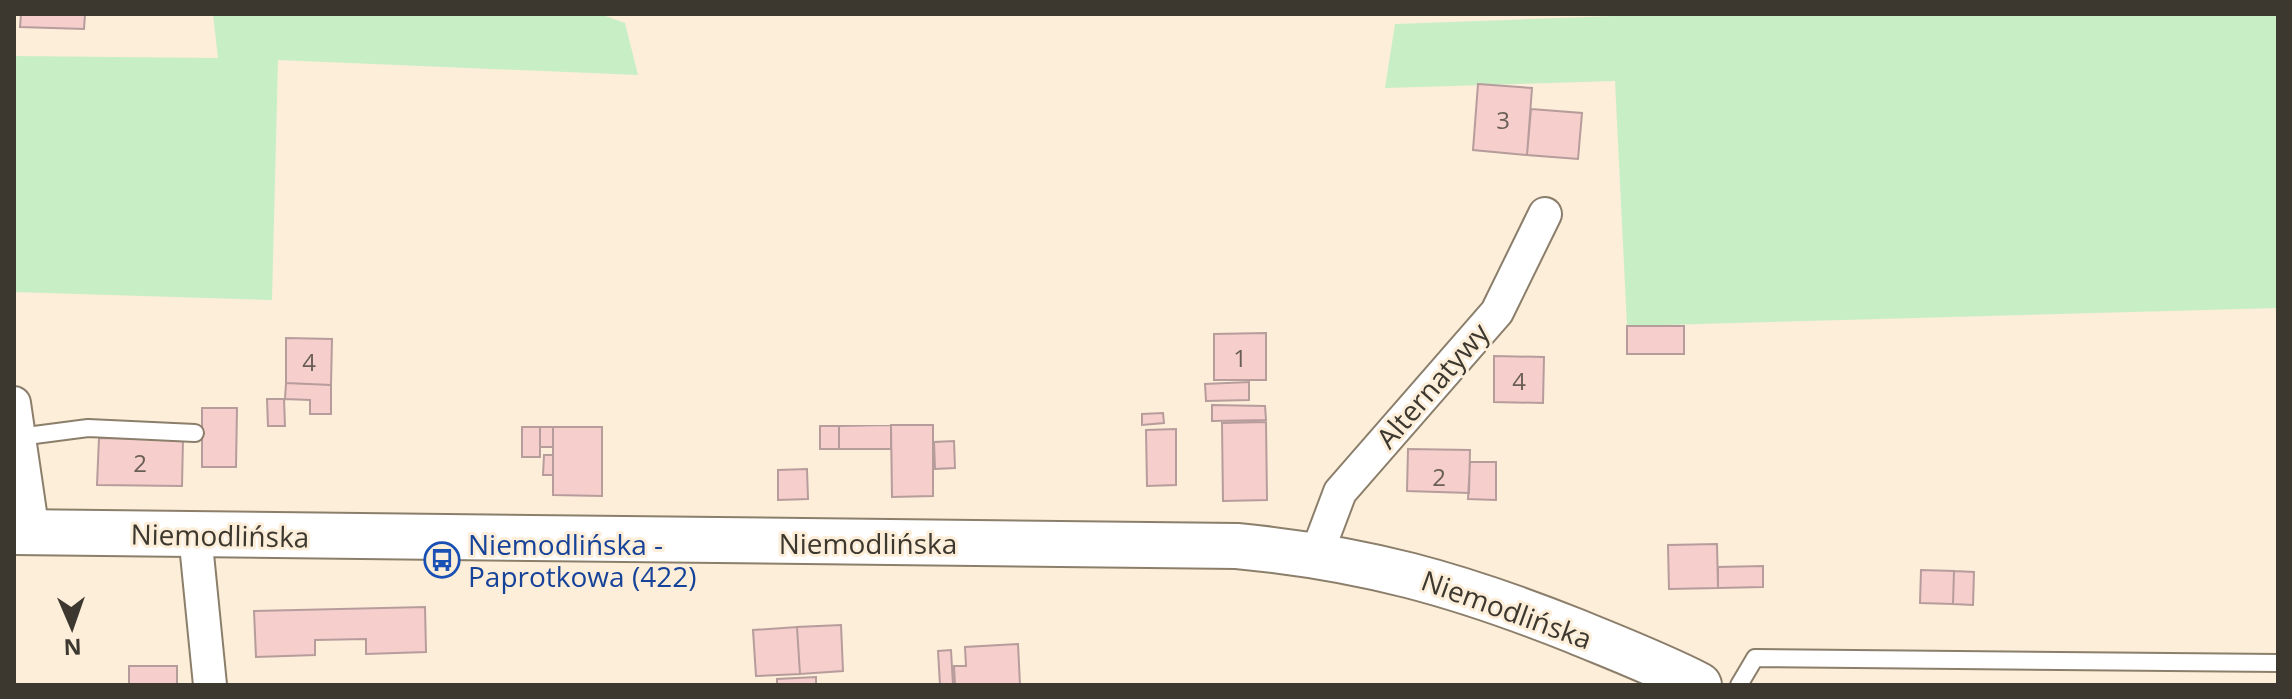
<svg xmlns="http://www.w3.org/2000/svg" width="2292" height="699" font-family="'Open Sans',sans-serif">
<rect width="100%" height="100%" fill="#fceed9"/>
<!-- green -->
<path fill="#c8eec6" d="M213,14H600L625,23L638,75L278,60L272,300L14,292V56L218,58Z
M1667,14H2278V308L1627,326L1615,81L1385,88L1395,24Z"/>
<!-- building -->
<path fill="#f6cfcd" stroke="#b79c9c" stroke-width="2" d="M21,14H85L84,29L20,27Z
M1478,84L1532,88L1527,155L1473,150Z
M1531,109L1582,113L1578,159L1527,155Z
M1627,326H1684V354H1627Z
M1266,333V380H1214V334Z
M286,338L332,339L331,385L286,383Z
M1494,356L1544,357L1543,403L1494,402Z
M1249,382V400L1206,401L1205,384Z
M286,383L331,385V414H310V400L285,399Z
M267,399H284L285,426H268Z
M1212,405L1265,406L1266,420L1212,421Z
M202,408H237L236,467H202Z
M1163,413L1164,423L1142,425V414Z
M1266,422L1267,500L1223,501L1222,423Z
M891,425H933V496L892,497Z
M891,425V449H839V426Z
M820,426H839V449H820Z
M522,427H540V457H522Z
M540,427H553V447H540Z
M553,427H602V496L553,495Z
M1176,429V485L1147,486L1146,430Z
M99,438L183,439L182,486L97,485Z
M954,441L955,468L935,469L934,442Z
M1408,449L1470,450L1469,493L1407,491Z
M544,455H553V475H543Z
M1470,462H1496V500L1468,499Z
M807,469L808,499L778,500V470Z
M1717,544L1718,588L1669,589L1668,545Z
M1763,566V587L1718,588V567Z
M1921,570L1954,571L1953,604L1920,603Z
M1954,571L1974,572L1973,605L1953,604Z
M425,607L426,652L366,654V639L315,640V655L256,657L254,611Z
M841,625L843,671L800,674L797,627Z
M797,627L800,674L756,676L753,630Z
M1018,644L1020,685H955L954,666H966L965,647Z
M951,650L953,685H940L938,651Z
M129,666H177V685H129Z
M816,677V685H777V679Z"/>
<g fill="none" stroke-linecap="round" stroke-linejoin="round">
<defs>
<path id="lane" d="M19,437L88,428L195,433
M1739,685L1755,658L2278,663"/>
<path id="street" d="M14,403L33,533
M195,534L210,685
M1317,553L1340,492L1497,312L1545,214"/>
<path id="secondary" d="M14,532L1237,546C1364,558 1457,584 1575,631C1616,648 1658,664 1699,685"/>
</defs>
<!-- lane casing -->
<use href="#lane" stroke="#8b7e6b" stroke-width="20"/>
<!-- street casing -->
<use href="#street" stroke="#8b7e6b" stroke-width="36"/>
<!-- secondary casing -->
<use href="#secondary" stroke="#8b7e6b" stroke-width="48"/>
<!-- lane -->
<use href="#lane" stroke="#fff" stroke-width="16"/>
<!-- street -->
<use href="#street" stroke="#fff" stroke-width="32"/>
<!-- secondary -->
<use href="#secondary" stroke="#fff" stroke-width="44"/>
</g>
<!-- icons -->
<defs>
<symbol id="bus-ring" viewBox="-11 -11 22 22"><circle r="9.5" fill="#fceed9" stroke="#1a4fb4" stroke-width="1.5"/><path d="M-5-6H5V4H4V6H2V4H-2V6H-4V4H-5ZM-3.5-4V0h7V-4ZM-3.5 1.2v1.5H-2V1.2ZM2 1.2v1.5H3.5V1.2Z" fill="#1a4fb4"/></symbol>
</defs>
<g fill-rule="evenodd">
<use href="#bus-ring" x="422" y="540" width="40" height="40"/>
</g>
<g text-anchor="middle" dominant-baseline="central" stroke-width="6" stroke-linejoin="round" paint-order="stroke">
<!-- number labels -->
<g font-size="24" fill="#6b5e56">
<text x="1503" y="119">3</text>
<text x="1240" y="357">1</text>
<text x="309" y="361">4</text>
<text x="1519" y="380">4</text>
<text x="140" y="462">2</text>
<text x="1439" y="476">2</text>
</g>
<!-- street labels -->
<g font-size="28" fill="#3d382f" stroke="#fceed9">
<text transform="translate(1432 385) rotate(-49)">Alternatywy</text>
<text transform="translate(220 535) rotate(1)">Niemodlińska</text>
<text x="868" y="543">Niemodlińska</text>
<text transform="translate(1507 609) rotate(20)">Niemodlińska</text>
</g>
<!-- transit labels -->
<g font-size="28" fill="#164399" stroke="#fceed9" text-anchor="start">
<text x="468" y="544">Niemodlińska -<tspan x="468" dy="32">Paprotkowa (422)</tspan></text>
</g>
</g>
<!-- border -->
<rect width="2292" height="699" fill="none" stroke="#3d382f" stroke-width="32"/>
<!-- north arrow -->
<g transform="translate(72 627) rotate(178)" stroke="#fceed9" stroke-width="6" paint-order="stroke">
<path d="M0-6L14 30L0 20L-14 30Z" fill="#3d382f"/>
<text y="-12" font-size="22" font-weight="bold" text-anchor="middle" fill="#3d382f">N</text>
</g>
</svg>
